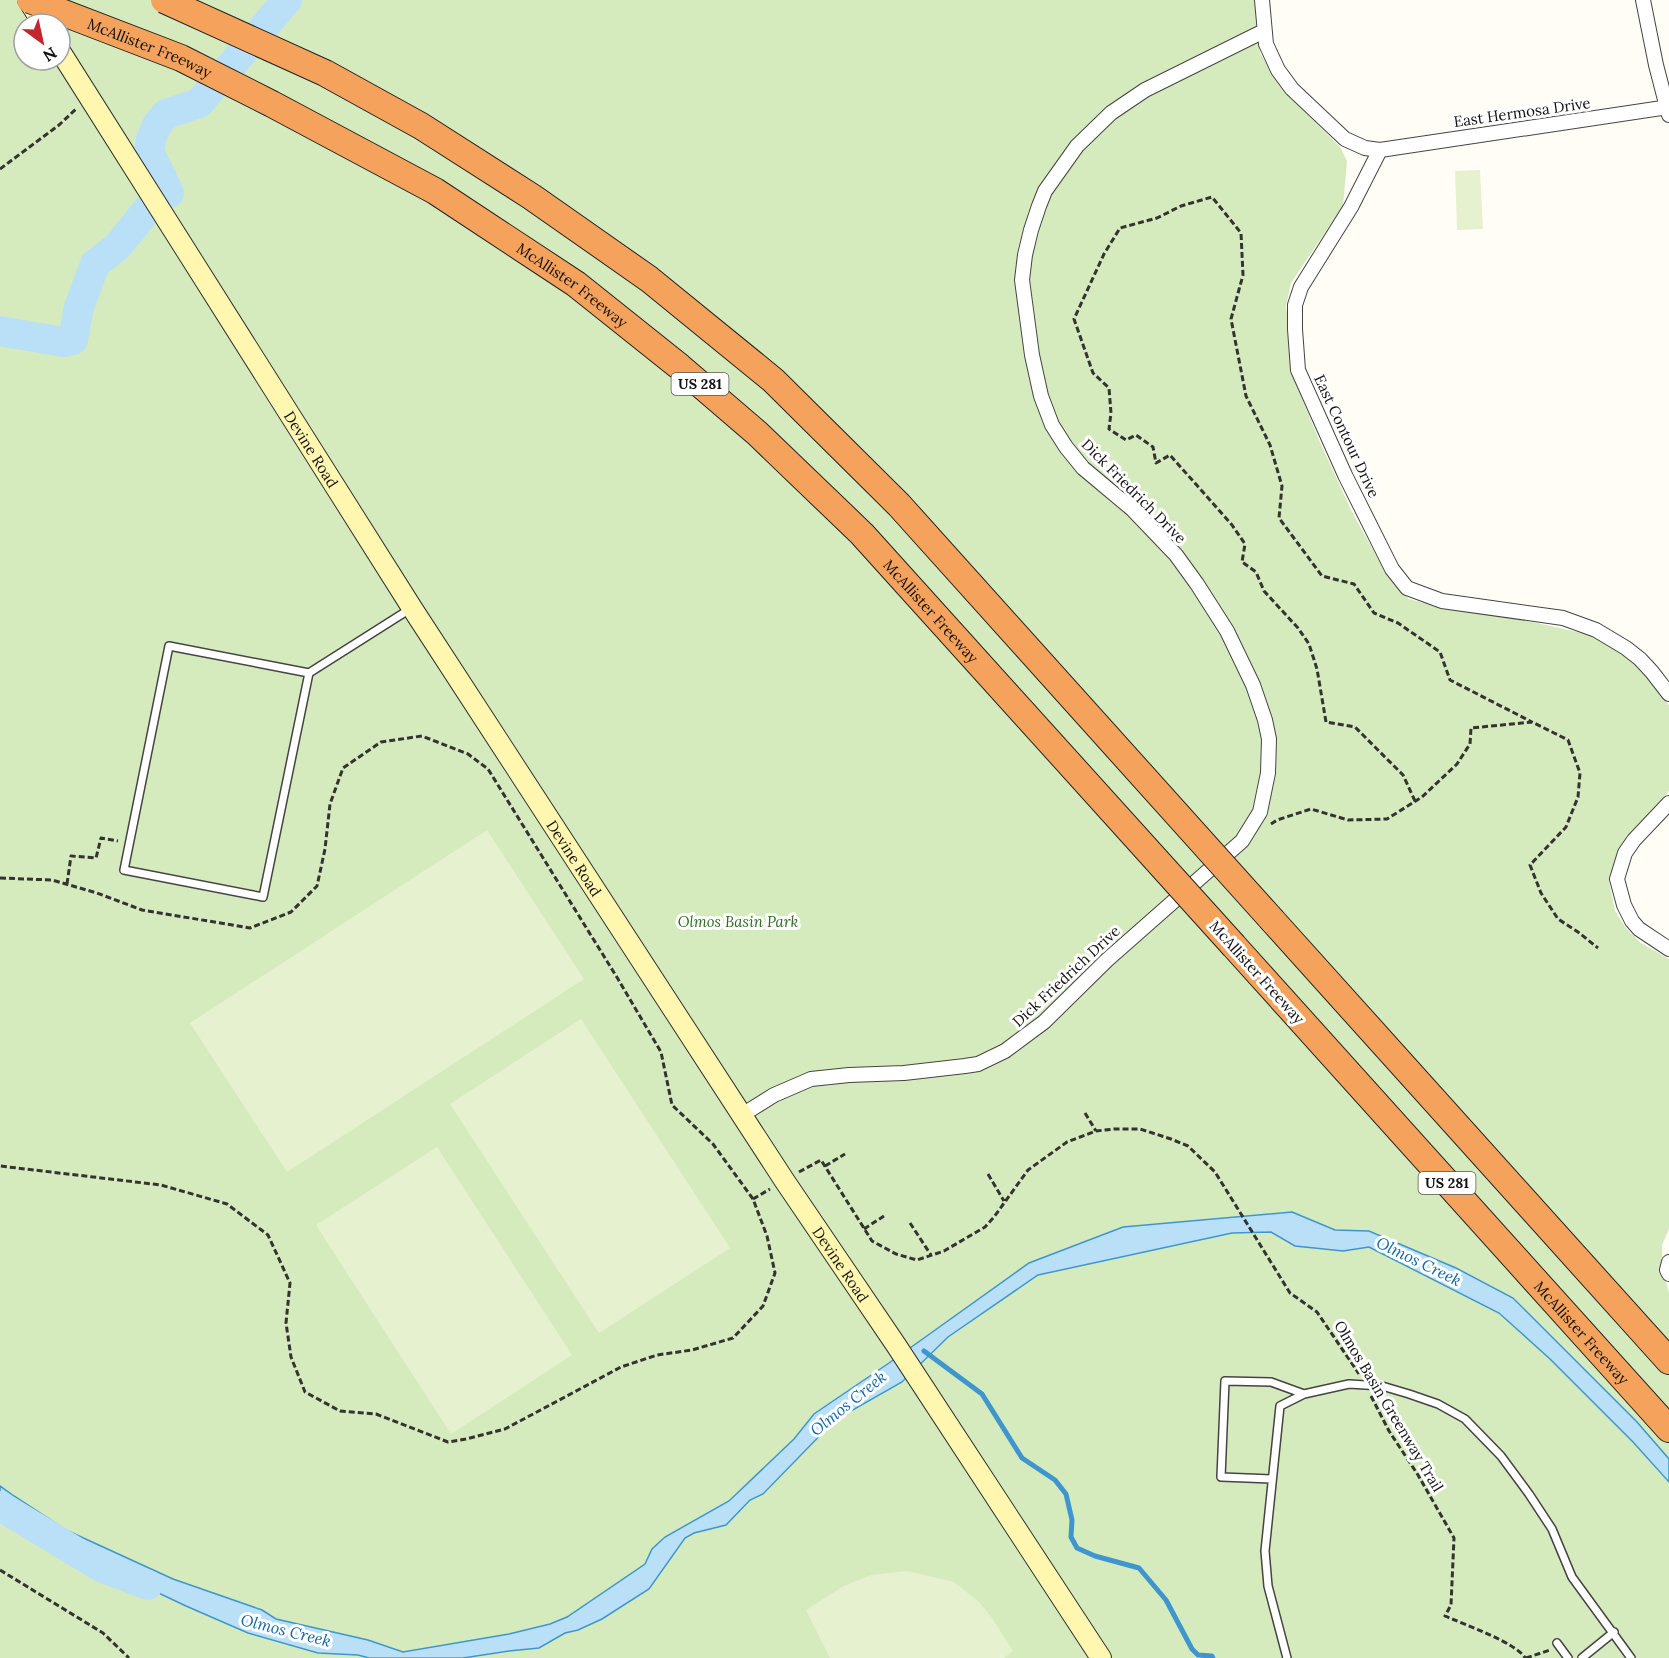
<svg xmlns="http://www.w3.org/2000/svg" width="1669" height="1658" font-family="Lora,serif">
<rect width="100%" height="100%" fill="#fffdf5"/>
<!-- green -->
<path fill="#d5ebbd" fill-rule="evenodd" d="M0,0H1255L1260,53L1274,76L1290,97L1340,147L1347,161L1343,206L1291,283L1286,306L1296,384L1319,440L1352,512L1387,575L1409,599L1444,608L1533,622L1582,633L1609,643L1648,674L1659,688L1669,706V790L1663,801L1623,850L1609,881L1615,911L1626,928L1641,943L1669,959V1229L1662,1245L1663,1270L1669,1293V1658H0ZM24,24H60V60H24Z"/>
<!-- pitch -->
<path fill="#e6f2cf" d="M1480,170L1483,229L1457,230L1455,171Z
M487,830L584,979L287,1172L190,1023Z
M581,1019L730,1248L599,1333L450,1104Z
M437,1147L572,1355L451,1434L316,1225Z
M907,1571L954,1582L979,1602L992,1618L1013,1651L1004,1658H830L806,1610L844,1586L871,1575Z"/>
<!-- water -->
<path fill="#b9e0f7" stroke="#3f96cf" stroke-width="1.5" d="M1292,1212L1335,1230L1369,1231L1456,1268L1513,1298L1637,1422L1669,1459V1482L1633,1442L1550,1359L1499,1313L1369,1247L1343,1251L1295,1246L1271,1232L1232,1233L1038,1275L948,1337L902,1382L835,1420L763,1494L750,1500L726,1525L694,1533L685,1538L649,1589L602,1619L578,1630L565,1633L539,1648L509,1651L463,1658H369L358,1655L318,1653L248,1633L186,1606L0,1518V1486L14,1496L66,1530L173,1579L262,1610L276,1619L368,1640L403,1652L509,1634L550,1624L567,1617L645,1564L652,1549L665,1537L729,1501L794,1439L814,1414L889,1363L1029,1263L1123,1227Z"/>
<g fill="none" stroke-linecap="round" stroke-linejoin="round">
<!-- stream -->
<path stroke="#3f96cf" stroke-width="5" d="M924,1351L982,1394L1022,1458L1055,1480L1066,1494L1072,1520L1071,1537L1077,1548L1095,1556L1139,1568L1166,1600L1192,1649L1198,1655L1212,1656L1213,1658"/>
<!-- river -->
<path stroke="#b9e0f7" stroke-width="30" d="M169,193L149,151L151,139L157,125L166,114L199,103L287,0
M0,331L63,342L73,340L79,307L95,264L118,246L147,210
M0,1506L101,1567L148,1585"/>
<defs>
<path id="lane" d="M309,673L263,897L124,870L169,646L309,673L410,609
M1272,1479L1221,1477L1225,1381L1271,1382L1304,1394
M1557,1643L1568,1658
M1287,1658L1268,1586L1265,1551L1280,1406L1304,1394L1349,1384L1382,1386L1409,1394L1438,1404L1465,1419L1501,1456L1529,1494L1552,1529L1572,1577L1631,1658
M1582,1658L1614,1632"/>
<path id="street" d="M1262,0L1266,44L1278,70L1292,89L1345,139L1365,148L1380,150L1669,107
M1643,0L1656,65L1669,115
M1380,150L1351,207L1301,287L1295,305V329L1298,370L1345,475L1392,569L1407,588L1442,601L1563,618L1596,630L1626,648L1640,659L1652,672L1669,694
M1669,803L1634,840L1625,853L1617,879L1624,905L1632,921L1639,929L1669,949
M742,1115L774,1095L811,1079L849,1075L904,1073L965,1066L978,1064L1005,1051L1044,1022L1107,960L1242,841L1260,812L1268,773L1269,739L1265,720L1253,685L1227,631L1197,584L1176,555L1132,509L1083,468L1066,447L1052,425L1041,396L1032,355L1022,280L1025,255L1031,230L1039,206L1045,191L1077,146L1111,113L1145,90L1264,31
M1669,1262L1667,1270L1669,1274"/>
<g id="secondary">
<path d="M28,0L43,24"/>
<path id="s1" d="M60,51L412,608L784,1180L896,1345L1101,1658"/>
</g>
<g id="highway">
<path d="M1273,921L1669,1361"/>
<path id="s2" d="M1234,946L1669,1429"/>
</g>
</defs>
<!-- lane casing -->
<use href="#lane" stroke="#444" stroke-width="10"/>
<!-- street casing -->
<use href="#street" stroke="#444" stroke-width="16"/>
<!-- secondary casing -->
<use href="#secondary" stroke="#333" stroke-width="22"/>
<!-- highway casing -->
<use href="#highway" stroke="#222" stroke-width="28"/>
<!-- path -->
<path stroke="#333" stroke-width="3" stroke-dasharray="6 3" stroke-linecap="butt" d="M0,169L59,125L76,109
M1415,801L1403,775L1355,727L1326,722L1317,669L1309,644L1298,628L1264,591L1256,572L1242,562L1245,544L1232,525L1170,455L1156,463L1153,447L1136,435L1126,440L1109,429L1111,413L1109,388L1093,373L1074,319L1104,254L1120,228L1157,218L1181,206L1212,197L1241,233L1243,275L1231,319L1246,396L1270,445L1282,486L1279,518L1322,576L1354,584L1374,613L1398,623L1440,652L1450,680L1532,722
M1271,824L1277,820L1311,809L1348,820L1387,819L1422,797L1457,764L1470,744L1471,728L1532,722L1568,740L1580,773L1578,797L1566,827L1530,865L1541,893L1558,919L1578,932L1598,948
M0,878L52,880L97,893L142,910L250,928L291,912L317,886L325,849L330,804L343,768L381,742L422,736L468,754L488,769L618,979L661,1052L672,1105L713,1144L753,1199L767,1236L775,1273L763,1306L733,1338L692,1350L657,1355L621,1367L505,1429L466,1439L448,1442L376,1414L340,1411L305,1392L291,1357L286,1323L290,1283L268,1235L227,1204L161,1185L0,1166
M67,884L71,856L96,858L101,838L118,841
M1085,1113L1096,1131
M825,1166L845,1154
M799,1172L821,1160L872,1241L896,1254L917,1260L944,1251L985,1227L994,1217L1028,1170L1067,1142L1096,1131L1114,1129H1140L1171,1139L1188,1146L1215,1172L1290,1293L1317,1312L1359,1374
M988,1174L1004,1201
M753,1199L770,1189
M910,1223L931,1255
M864,1229L884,1216
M1371,1396L1389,1431L1418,1475L1454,1538L1451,1605L1445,1616C1463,1624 1517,1643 1525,1658
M0,1570L103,1633L129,1658
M1526,1658L1550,1650"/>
<!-- lane -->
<use href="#lane" stroke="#fff" stroke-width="7"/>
<!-- street -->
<use href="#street" stroke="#fff" stroke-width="14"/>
<!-- secondary -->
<use href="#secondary" stroke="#fff6b0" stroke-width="20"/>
<!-- highway -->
<use href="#highway" stroke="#f5a25d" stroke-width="26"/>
<defs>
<g id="highway-bridge">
<path id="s3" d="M30,0L181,58L272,104L435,191L576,284L680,367L758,434L862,534L1234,946"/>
<path d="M164,0L325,73L421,126L532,197L649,279L773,380L899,505L1273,921"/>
</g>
</defs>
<!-- highway-bridge casing -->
<use href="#highway-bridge" stroke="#222" stroke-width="28" stroke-linecap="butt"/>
<!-- highway-bridge -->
<use href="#highway-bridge" stroke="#f5a25d" stroke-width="26"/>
</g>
<g text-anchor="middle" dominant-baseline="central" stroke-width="6" stroke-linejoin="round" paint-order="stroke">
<!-- shield labels -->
<g fill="#fff" stroke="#585858" stroke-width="1.5">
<rect x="671.5" y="373" width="57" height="22" rx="4.5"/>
<rect x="1418.5" y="1172" width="57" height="22" rx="4.5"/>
</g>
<g font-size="14" font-weight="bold" fill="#111">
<text x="700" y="384">US 281</text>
<text x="1447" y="1183">US 281</text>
</g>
<!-- street labels -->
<g font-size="15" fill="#111" stroke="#fff">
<text stroke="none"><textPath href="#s3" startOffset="129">McAllister Freeway</textPath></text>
<text transform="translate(1522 112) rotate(-8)">East Hermosa Drive</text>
<text stroke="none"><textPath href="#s3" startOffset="615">McAllister Freeway</textPath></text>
<text transform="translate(1347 436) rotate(65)">East Contour Drive</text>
<text stroke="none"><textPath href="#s1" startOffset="471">Devine Road</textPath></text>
<text transform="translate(1134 491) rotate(45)">Dick Friedrich Drive</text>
<text stroke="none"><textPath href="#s3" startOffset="1101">McAllister Freeway</textPath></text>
<text stroke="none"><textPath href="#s1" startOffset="957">Devine Road</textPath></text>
<text transform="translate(1257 972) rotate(48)">McAllister Freeway</text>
<text transform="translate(1066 976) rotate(-43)">Dick Friedrich Drive</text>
<text stroke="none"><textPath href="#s1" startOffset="1443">Devine Road</textPath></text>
<text stroke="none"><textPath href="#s2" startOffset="520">McAllister Freeway</textPath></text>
<text transform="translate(1389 1406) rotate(59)">Olmos Basin Greenway Trail</text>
</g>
<!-- park labels -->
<g font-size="15" font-style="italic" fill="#2f6b1f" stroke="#fff">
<text x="738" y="921">Olmos Basin Park</text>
</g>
<!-- water labels -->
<g font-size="16" font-style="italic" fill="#1768a6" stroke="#fff">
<text transform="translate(1419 1261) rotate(26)">Olmos Creek</text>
<text transform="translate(848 1403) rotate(-39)">Olmos Creek</text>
<text transform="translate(286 1630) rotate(14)">Olmos Creek</text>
</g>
</g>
<!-- north arrow -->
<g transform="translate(42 42) rotate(147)"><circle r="28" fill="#ffffff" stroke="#a0a0a0" stroke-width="1.5"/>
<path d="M0-4.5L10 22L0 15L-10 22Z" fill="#c4262e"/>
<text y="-9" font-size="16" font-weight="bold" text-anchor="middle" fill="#111111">N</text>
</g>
</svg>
